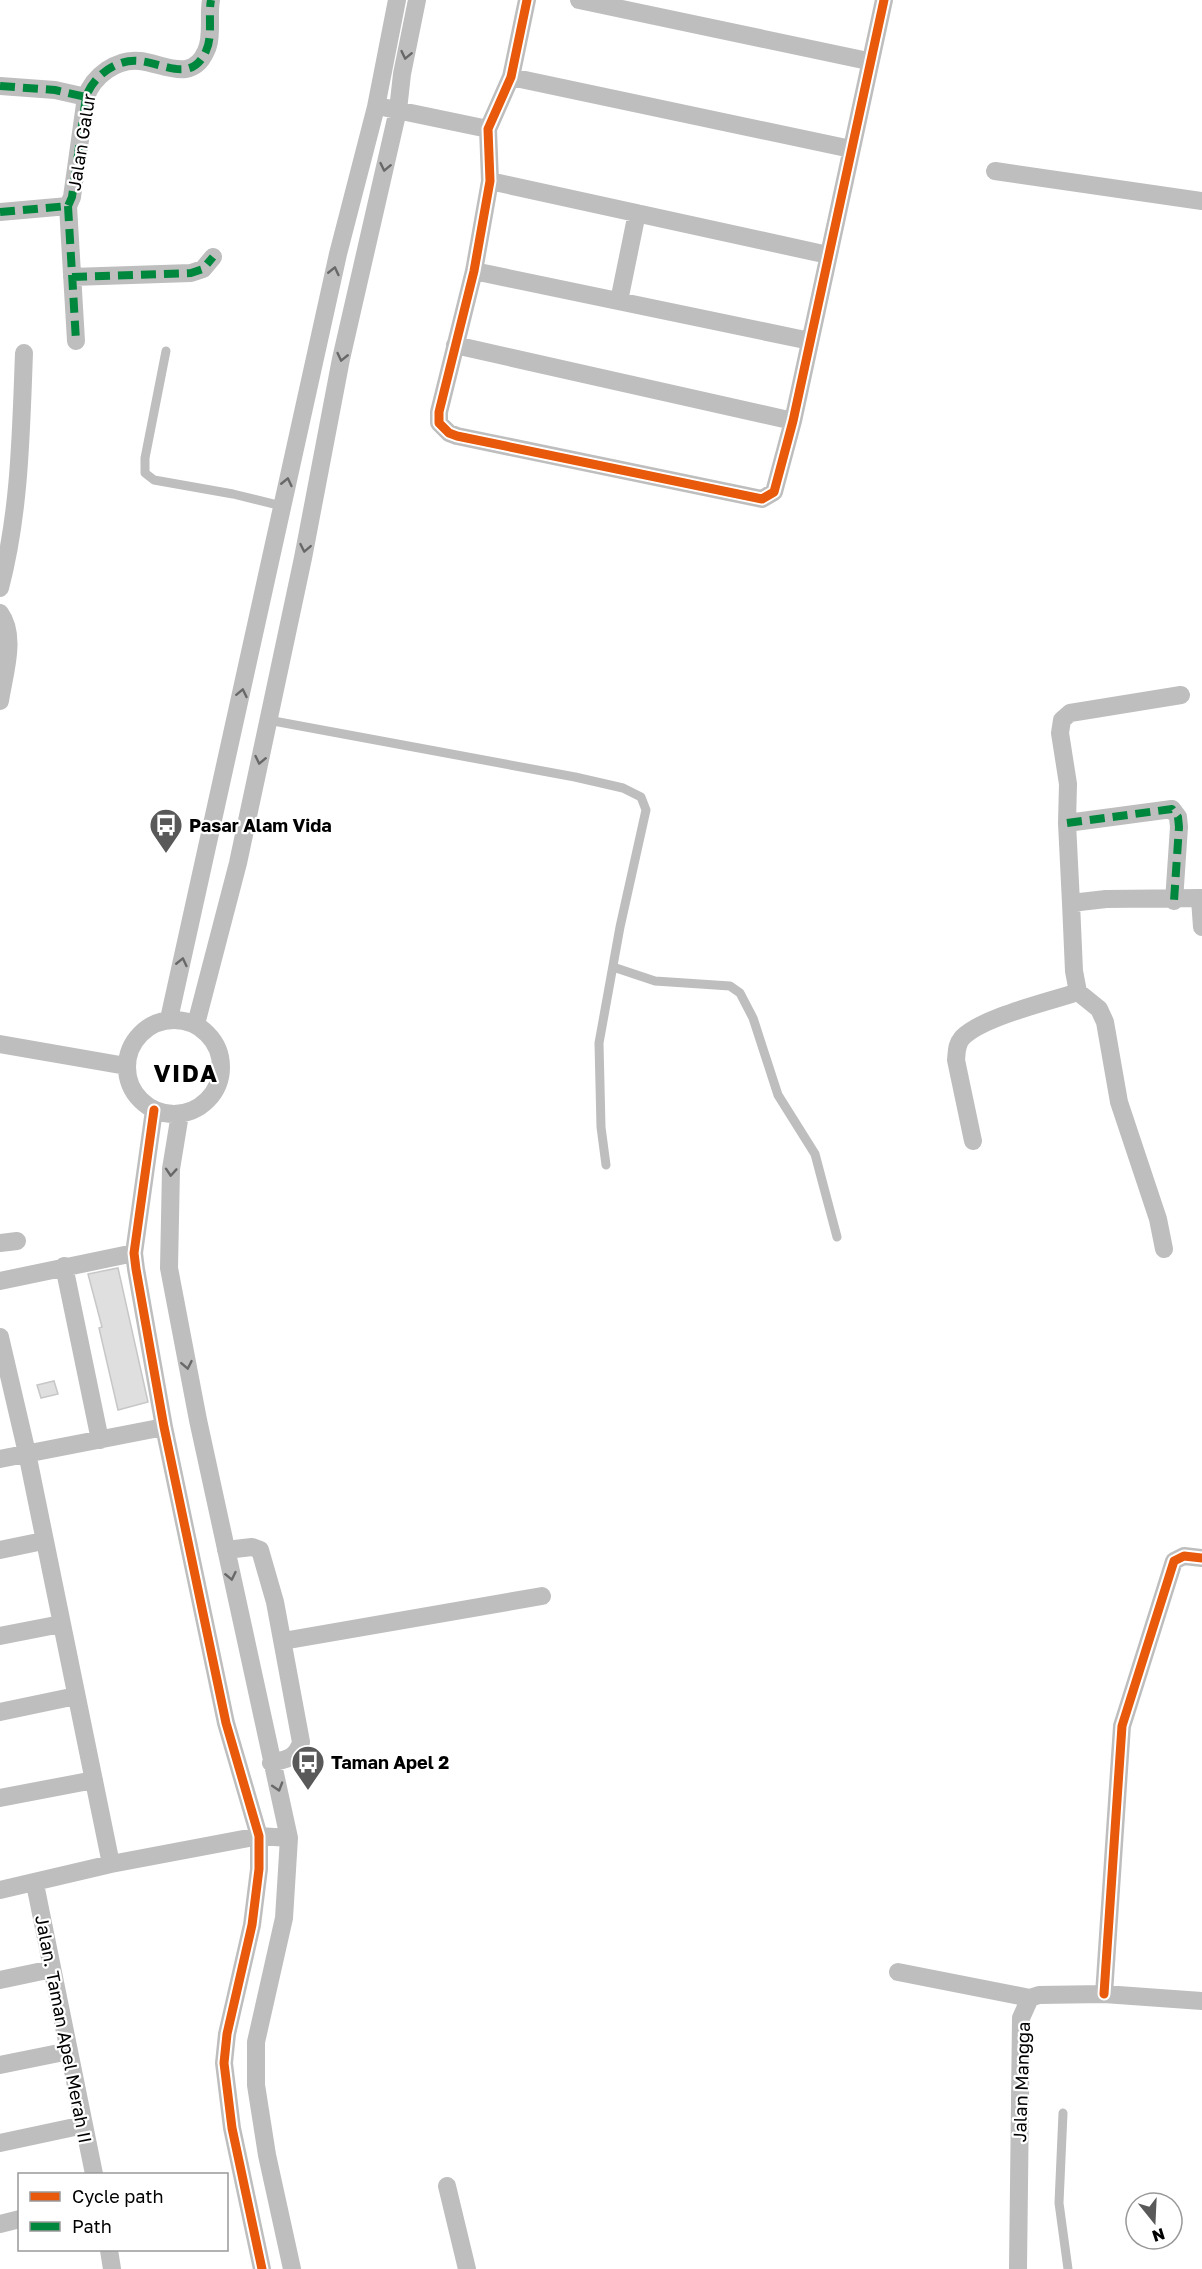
<svg xmlns="http://www.w3.org/2000/svg" width="1202" height="2269" font-family="'Golos Text',sans-serif">
<rect width="100%" height="100%" fill="#fff"/>
<!-- building -->
<path fill="#dfdfdf" stroke="#c7c7c7" stroke-width="1.5" d="M118,1268L148,1402L118,1410L99,1328L102,1327L88,1274Z
M54,1381L58,1394L41,1398L37,1385Z"/>
<g fill="none" stroke-linecap="round" stroke-linejoin="round">
<!-- service -->
<path stroke="#bebebe" stroke-width="9" d="M166,351L145,458V473L154,480L233,494L282,506
M268,720L575,777L623,788L641,797L646,810L620,927L599,1043L601,1127L606,1165
M613,967L655,981L730,986L740,993L753,1018L778,1095L815,1154L837,1237
M1063,2113L1059,2203L1068,2269"/>
<!-- minor -->
<path stroke="#bebebe" stroke-width="18" d="M527,0L511,77L488,129L490,181L474,271L439,412V423L449,433L457,436L762,499L774,492L793,421L884,0
M579,0L868,61
M511,77L851,149
M0,86L55,90L86,97
M387,108L488,129
M995,171L1202,201
M490,181L828,255
M68,206L76,341
M0,212L68,206L72,197L86,97C93,76 117,58 140,61C165,64 192,83 206,51C213,37 208,15 211,0
M474,271L810,341
M72,277L191,273L203,269L213,257
M619,301L637,213
M455,345L793,421
M0,588C20,512 21,431 24,353
M0,613C17,636 4,674 0,701
M1181,695L1070,713L1062,720L1060,733L1068,784L1067,823L1071,903L1106,899L1202,898
M1067,823L1172,809L1178,817L1179,827L1174,901
M1200,899L1202,927
M1071,903L1074,971L1078,992L1099,1009L1105,1022L1119,1102L1158,1219L1164,1249
M169,1019L338,254L376,107L397,0
M127 1067a47 47 0 1 1 94 0a47 47 0 1 1-94 0Z
M196,1024L238,863L303,558L341,359L398,110L402,74L417,0
M0,1044L126,1066
M154,1110L134,1253L136,1269L164,1427L226,1723L259,1836V1869L252,1925L227,2034L224,2063L232,2128L262,2269
M180,1114L171,1169L169,1268L198,1420L289,1838L284,1918L256,2042V2085L267,2155L292,2269
M973,1141L956,1060C957,1052 956,1045 962,1038C982,1017 1048,1002 1078,992
M0,1243L17,1241
M64,1266L100,1440
M0,1281L134,1253
M0,1337L27,1453L111,1864
M0,1459L164,1427
M0,1550L43,1541
M226,1550L252,1547L260,1550L275,1602L301,1742C296,1759 286,1759 271,1763
M0,1636L61,1624
M283,1641L542,1596
M0,1712L76,1696
M0,1798L94,1780
M35,1884L94,2174
M0,1890L111,1864L259,1836L289,1838
M898,1972L1030,1998
M0,1980L52,1969
M1104,1994L1122,1726L1174,1561L1184,1556L1202,1558
M0,2065L69,2051
M0,2143L84,2125
M447,2186L467,2269
M0,2224L20,2219
M109,2250L112,2269
M1018,2269L1021,2018L1030,1998L1039,1995L1104,1994L1202,2001"/>
<!-- quiet -->
<path stroke="#00873e" stroke-width="8" stroke-dasharray="15 8" stroke-linecap="butt" d="M0,86L55,90L86,97
M68,206L76,341
M0,212L68,206L72,197L86,97C93,76 117,58 140,61C165,64 192,83 206,51C213,37 208,15 211,0
M72,277L191,273L203,269L213,257
M1067,823L1172,809L1178,817L1179,827L1174,901"/>
<defs>
<path id="cycleway" d="M527,0L511,77L488,129L490,181L474,271L439,412V423L449,433L457,436L762,499L774,492L793,421L884,0
M154,1110L134,1253L136,1269L164,1427L226,1723L259,1836V1869L252,1925L227,2034L224,2063L232,2128L262,2269
M1104,1994L1122,1726L1174,1561L1184,1556L1202,1558"/>
</defs>
<!-- cycleway casing -->
<use href="#cycleway" stroke="#fff" stroke-width="13"/>
<!-- cycleway -->
<use href="#cycleway" stroke="#e8590c" stroke-width="9"/>
</g>
<!-- one-way arrows -->
<defs><path id="oneway-chevron" d="M-2-3.5L2.5 0L-2 3.5" fill="none" stroke-width="1.6" stroke-linecap="round" stroke-linejoin="round" transform="scale(1.5)"/></defs>
<g stroke="#686868">
<use href="#oneway-chevron" transform="translate(406 55) rotate(102)"/>
<use href="#oneway-chevron" transform="translate(385 167) rotate(102)"/>
<use href="#oneway-chevron" transform="translate(334 271) rotate(-77)"/>
<use href="#oneway-chevron" transform="translate(342 357) rotate(103)"/>
<use href="#oneway-chevron" transform="translate(287 482) rotate(-77)"/>
<use href="#oneway-chevron" transform="translate(305 548) rotate(101)"/>
<use href="#oneway-chevron" transform="translate(242 693) rotate(-78)"/>
<use href="#oneway-chevron" transform="translate(260 760) rotate(102)"/>
<use href="#oneway-chevron" transform="translate(182 962) rotate(-77)"/>
<use href="#oneway-chevron" transform="translate(171 1172) rotate(94)"/>
<use href="#oneway-chevron" transform="translate(187 1365) rotate(79)"/>
<use href="#oneway-chevron" transform="translate(231 1576) rotate(78)"/>
<use href="#oneway-chevron" transform="translate(278 1787) rotate(73)"/>
</g>
<!-- icons -->
<defs>
<symbol id="bus-pin" viewBox="-11 -11 22 30"><path d="M0 17L-7.5 6A9.5 9.5 0 1 1 7.5 6Z" fill="#595959" stroke="#fff"/><path d="M-5-6H5V4H4V6H2V4H-2V6H-4V4H-5ZM-3.5-4V0h7V-4ZM-3.5 1.2v1.5H-2V1.2ZM2 1.2v1.5H3.5V1.2Z" fill="#fff"/></symbol>
</defs>
<g fill-rule="evenodd">
<use href="#bus-pin" x="147" y="806" width="38" height="52"/>
<use href="#bus-pin" x="289" y="1743" width="38" height="52"/>
</g>
<g text-anchor="middle" dominant-baseline="central" stroke-width="4.5" stroke-linejoin="round" paint-order="stroke">
<!-- street labels -->
<g font-size="18" fill="#000" stroke="#fff">
<text transform="translate(81 142) rotate(-81)">Jalan Galur</text>
<text transform="translate(64 2029) rotate(79)">Jalan. Taman Apel Merah II</text>
<text transform="translate(1021 2082) rotate(-88)">Jalan Mangga</text>
</g>
<!-- poi labels -->
<g font-size="18" font-weight="bold" fill="#000" stroke="#fff" text-anchor="start">
<text x="189" y="825">Pasar Alam Vida</text>
<text x="331" y="1762">Taman Apel 2</text>
</g>
<!-- district labels -->
<g font-size="24" font-weight="bold" letter-spacing="1.5" fill="#000" stroke="#fff">
<text x="186" y="1072">VIDA</text>
</g>
</g>
<!-- legend -->
<rect x="18" y="2173" width="210" height="78" fill="#ffffff" stroke="#999999" stroke-width="1.5"/>
<rect x="30" y="2192" width="30" height="9" fill="#e8590c" stroke="#999999" stroke-width="1.5"/>
<text x="72" y="2203" font-size="18" fill="#000000">Cycle path</text>
<rect x="30" y="2222" width="30" height="9" fill="#00873e" stroke="#999999" stroke-width="1.5"/>
<text x="72" y="2233" font-size="18" fill="#000000">Path</text>
<!-- north arrow -->
<g transform="translate(1154 2221) rotate(162)"><circle r="28" fill="#ffffff" stroke="#999999" stroke-width="1.5"/>
<path d="M0-4.5L10 22L0 15L-10 22Z" fill="#595959"/>
<text y="-9" font-size="16" font-weight="bold" text-anchor="middle" fill="#000000">N</text>
</g>
</svg>
